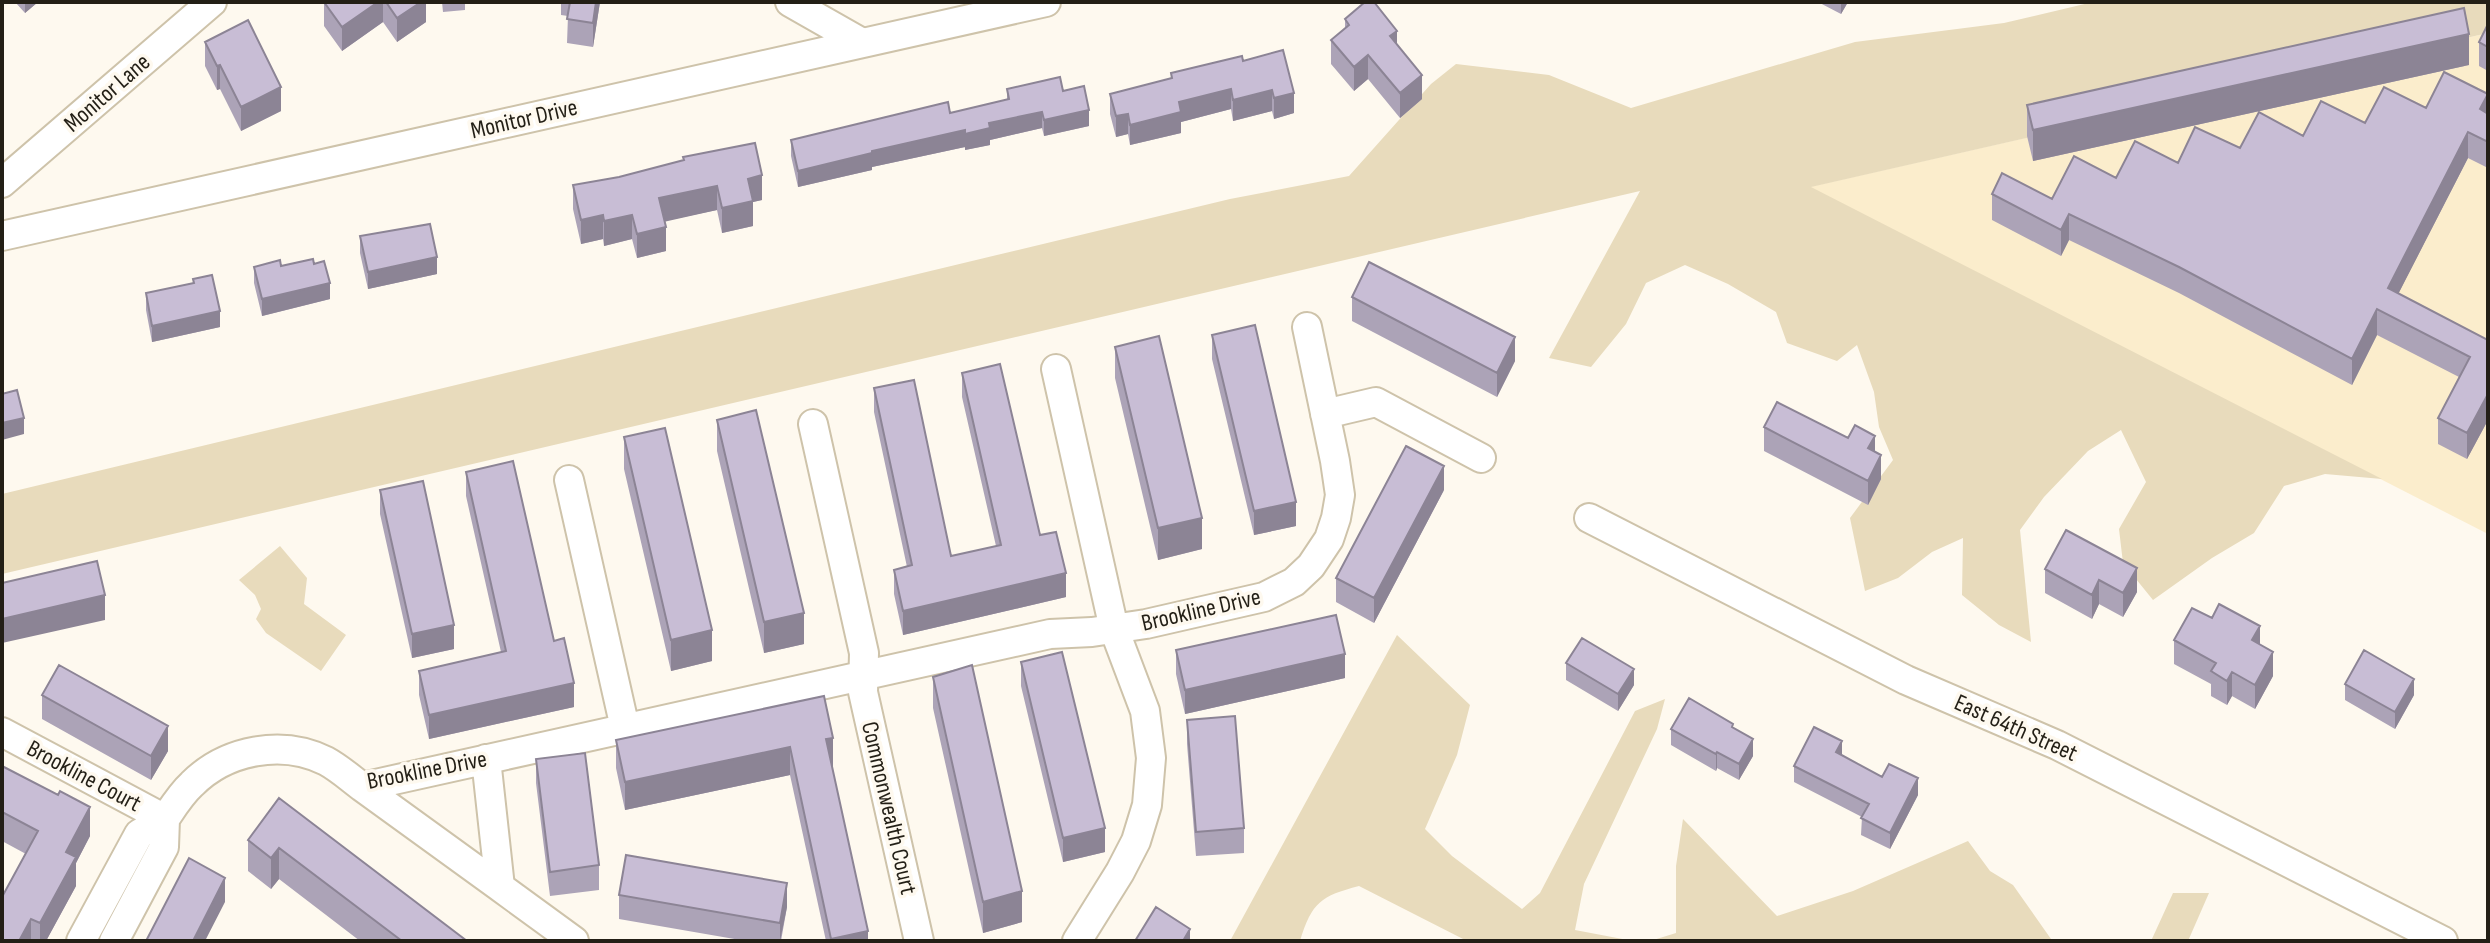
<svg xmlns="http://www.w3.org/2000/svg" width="2490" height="943" font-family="'Sofia Sans Condensed',sans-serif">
<rect width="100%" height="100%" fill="#fef9ef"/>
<!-- built -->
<path fill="#fbedcc" d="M2488,33V534L1809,187Z"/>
<!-- green -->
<path fill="#e8dbbc" d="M2093,2H2488V33L1811,187L2382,479L2325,474L2284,486L2254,533L2212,558L2153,600L2123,563L2119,529L2146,482L2121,430L2088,451L2044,497L2020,530L2031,642L1999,625L1962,595L1963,538L1932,552L1898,578L1865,591L1850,518L1893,460L1879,427L1874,392L1857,345L1837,361L1787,343L1776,312L1728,284L1685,265L1646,283L1626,324L1591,367L1549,358L1640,191L2,574V494L1230,199L1349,176L1431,84L1456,64L1549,75L1631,108L1855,42L2004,23Z
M280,546L307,578L304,604L346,635L321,671L266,633L256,619L261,609L255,595L239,580Z
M1397,635L1470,705L1457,755L1425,829L1452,856L1522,909L1540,893L1635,711L1665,699L1657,729L1584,884L1575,930L1633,941H1467L1359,886C1321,896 1312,902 1300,941H1230Z
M1683,819L1777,916L1853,891L1968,841L1990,871L2013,885L2051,939L2049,941H1650L1676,933V866Z
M2173,893H2209L2188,941H2151Z"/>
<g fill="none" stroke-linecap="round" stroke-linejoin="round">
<defs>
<path id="minor" d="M790,2L862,43
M2,183L212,2
M2,236L1046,2
M1056,369L1114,629L1145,711L1151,758L1147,805L1136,841L1120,872L1077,941
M1325,414L1376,402L1481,458
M813,424L864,653L863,692L919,941
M569,480L625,728
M1589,518L1906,680L2057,745L2443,941
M2,732L165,819C173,807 181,794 192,784C226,750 282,739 326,761C339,768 350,778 362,787L1050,634L1092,632L1146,624L1264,597L1294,582L1311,566L1329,539L1336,518L1340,495L1335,461L1307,327
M486,759L500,887L574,941
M362,787L500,887
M81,941L139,834L165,819L164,847L114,941"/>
</defs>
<!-- minor casing -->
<use href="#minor" stroke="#cec3aa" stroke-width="32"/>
<!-- minor -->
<use href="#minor" stroke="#fff" stroke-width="28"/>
</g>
<!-- wall -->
<path fill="#aca3b7" d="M15,2H38L25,13Z
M324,2H426V22L397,42L383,22L342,51L324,26Z
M442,2H465V10L443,12Z
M561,2H600L593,47L567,43L568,16L561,15Z
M1818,2H1848L1841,14Z
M1345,19L1397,44L1422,99L1400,118L1368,79L1354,91L1331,64V40L1345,28Z
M2488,24V71L2479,66V42Z
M205,42L281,111L241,131L220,89L217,90L205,66Z
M1243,61L1294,113L1274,119L1272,111L1233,121L1231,109L1181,122V133L1130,145L1128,134L1116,137L1110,114V94L1171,79V73Z
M2469,65L2033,161L2027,136V105Z
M1007,89L1063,91L1089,126L1044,136L1042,128L990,140V145L965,150V147L872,167V170L798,187L791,156V140L950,113L1007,100Z
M2488,94V168L2468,158L2398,294L2488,340V420L2467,459L2438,444V418L2459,377L2377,335L2352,385L2179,293L2069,240L2061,256L1992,220V194L2052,199L2116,178L2240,148L2365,123Z
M683,157L762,200L753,202V226L722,233L717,210L664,221L666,251L637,258L632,239L604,246L603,239L581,244L573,209V185L619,177L683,161Z
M360,236L437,274L368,289L360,253Z
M314,264L330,299L262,316L254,283V267Z
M193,279L220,327L152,342L146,310V293L193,283Z
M1352,297L1515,361L1497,397L1352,321Z
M1212,335L1296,526L1254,535L1212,359Z
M1115,347L1202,549L1158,560L1115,378Z
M962,373L1040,535L1066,597L903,635L894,594V570L907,567L874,412V388L951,556L996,546L962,397Z
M717,420L804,644L764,653L717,451Z
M1764,427L1875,452L1881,479L1868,505L1764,451Z
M624,437L712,661L671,671L624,469Z
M466,472L554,641L574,707L429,739L419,695V671L501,652L466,496Z
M380,490L454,649L412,658L380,514Z
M1444,490L1374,623L1336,602V578Z
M2066,530L2137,592L2123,617L2099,604L2092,619L2045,593V569Z
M2174,640L2260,645L2273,676L2255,709L2232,696L2227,705L2211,696V684L2174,664Z
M1176,650L1345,678L1185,714L1176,674Z
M1021,662L1105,852L1063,862L1021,686Z
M1566,663L1634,685L1618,711L1566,680Z
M933,677L1022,922L983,933L933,708Z
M2345,684L2414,695L2395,729L2345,700Z
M42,695L168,751L151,780L42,719Z
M824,696L833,766H832L868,941H826L790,775L625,810L616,768V740Z
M1187,720L1244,828V853L1196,856L1187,744Z
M1733,728L1753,756L1739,780L1717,768L1716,771L1671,745V729Z
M1842,756L1918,795L1890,849L1861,835L1862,817L1794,782V766Z
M536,759L599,865V890L550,896L536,783Z
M2,766L90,836L76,863V886L46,941H2L3,898L26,854L2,841Z
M279,798L467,941H360L279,879L271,889L248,871V840Z
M619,895L787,907L781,941H746L619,919Z"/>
<!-- shaded-wall -->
<path fill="#8c8495" d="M25,2H38L25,13Z
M378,2H383V22L342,51V27Z
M421,2H426V22L397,42V18Z
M596,2H600L593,47V23Z
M1841,2H1848L1841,14Z
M1397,31V55L1390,36Z
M2469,34V65L2033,161V130Z
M1368,55V79L1354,91V67Z
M220,65V89L217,90V66Z
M1422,75V99L1400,118V93Z
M281,87V111L241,131V107Z
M1231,89V109L1181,122V133L1130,145V125L1179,102Z
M1272,90V111L1233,121V100Z
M1294,93V113L1274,119V98Z
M2488,94V120L2480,109Z
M1089,110V126L1044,136V120Z
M1042,112V128L990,140V145L965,150V134L989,123Z
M1128,114V134L1116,137V116Z
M965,130V147L872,167V170L798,187V171L872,151Z
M2468,132V158L2388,314V288Z
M762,175V200L753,202V226L722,233V208L748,179Z
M717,186V210L659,223V198Z
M2069,214V240L2061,256V230Z
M603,215V239L581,244V220Z
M632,215V239L604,246V221Z
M666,227V251L637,258V234Z
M437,257V274L368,289V272Z
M330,283V299L262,316V299Z
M2377,309V335L2352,385V359Z
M220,311V327L152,342V326Z
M1515,337V361L1497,397V373Z
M2488,394V420L2467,459V433Z
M24,418V434L2,440V423Z
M1875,436V460L1868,448Z
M1881,455V479L1868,505V481Z
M1444,466V490L1374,623V598Z
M1296,502V526L1254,535V511Z
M1202,518V549L1158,560V528Z
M2137,568V592L2123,617V593Z
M1066,573V597L903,635V611Z
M2099,580V604L2092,619V595Z
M105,595V620L2,643V619Z
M804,613V644L764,653V622Z
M454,625V649L412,658V634Z
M2260,626V650L2252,640Z
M712,630V661L671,671V640Z
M2273,652V676L2255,709V685Z
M1345,654V678L1185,714V690Z
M1634,669V685L1618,711V694Z
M2232,672V696L2227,705V681Z
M2414,679V695L2395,729V712Z
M574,683V707L429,739V715Z
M168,726V751L151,780V756Z
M833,738V766L826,767V739Z
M1753,739V756L1739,780V764Z
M1842,741V757L1836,752Z
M790,747V775L625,810V782Z
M1717,752V768L1716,771V754Z
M1918,778V795L1890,849V833Z
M90,807V836L76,863V886L46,941H40V923L66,852Z
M1105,828V852L1063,862V838Z
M279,848V879L271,889V858Z
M225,878V902L205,941H193Z
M787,883V907L780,941V923Z
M1022,891V922L983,933V902Z
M31,919V941H19Z
M1190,929V941H1183Z
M868,931V941H831V939Z"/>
<!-- building -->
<path fill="#c8bdd5" stroke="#8c8495" stroke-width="2" d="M324,2H378L342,27Z
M386,2H421L397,18Z
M570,2H596L593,23L567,19Z
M1365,2H1374L1397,31L1390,36L1422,75L1400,93L1368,55L1354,67L1331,40L1349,25L1345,19Z
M2464,8L2469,34L2033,130L2027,105Z
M248,20L281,87L241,107L220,65L217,66L205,42Z
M2488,24V47L2479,42Z
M1283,50L1294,93L1274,98L1272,90L1233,100L1231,89L1179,102L1181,112L1130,125L1128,114L1116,116L1110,94L1172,78L1171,73L1242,56L1243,61Z
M2444,72L2488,94L2480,109L2488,114V142L2468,132L2388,288L2488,340V394L2467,433L2438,418L2470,357L2377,309L2352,359L2179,267L2069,214L2061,230L1992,194L2002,173L2052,199L2074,156L2116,178L2135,141L2178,163L2195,127L2240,148L2259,112L2303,136L2321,101L2365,123L2384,87L2426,108Z
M1060,77L1063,91L1084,86L1089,110L1044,120L1042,112L989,123L990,128L965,134V130L872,151V153L798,171L791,140L948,102L950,113L1009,99L1007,89Z
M755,143L762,175L748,179L753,201L722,208L717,186L659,198L666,227L637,234L632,215L604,221L603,215L581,220L573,185L619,177L684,160L683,157Z
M430,224L437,257L368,272L360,236Z
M313,259L314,264L324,261L330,283L262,299L254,267L280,260L281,266Z
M1369,262L1515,337L1497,373L1352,297Z
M212,275L220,311L152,326L146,293L194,283L193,279Z
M1255,325L1296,502L1254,511L1212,335Z
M1159,336L1202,518L1158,528L1115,347Z
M1000,364L1040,535L1056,532L1066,573L903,611L894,570L912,565L874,388L914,380L951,556L1001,545L962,373Z
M17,390L24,418L2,423V392V394Z
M1777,402L1848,438L1855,425L1875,436L1868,448L1881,455L1868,481L1764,427Z
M756,410L804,613L764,622L717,420Z
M665,428L712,630L671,640L624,437Z
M1406,446L1444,466L1374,598L1336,578Z
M513,461L554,641L564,638L574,683L429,715L419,671L506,651L466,472Z
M423,481L454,625L412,634L380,490Z
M2066,530L2137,568L2123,593L2099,580L2092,595L2045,569Z
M97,561L105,595L2,619V583Z
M2219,604L2260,626L2252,640L2273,652L2255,685L2232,672L2227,681L2211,671L2216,663L2174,640L2192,608L2212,618Z
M1336,615L1345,654L1185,690L1176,650Z
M1582,638L1634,669L1618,694L1566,663Z
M2364,650L2414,679L2395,712L2345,684Z
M1062,652L1105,828L1063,838L1021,662Z
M59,665L168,726L151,756L42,695Z
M972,665L1022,891L983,902L933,677Z
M824,696L833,738L826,739L868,931L831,939L790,747L625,782L616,740Z
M1689,698L1733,724L1732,727L1753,739L1739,764L1717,752L1716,754L1671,729Z
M1235,716L1244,828L1196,832L1187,720Z
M1814,727L1842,741L1836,752L1882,777L1889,764L1918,778L1890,833L1861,818L1869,804L1794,766Z
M585,753L599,865L550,872L536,759Z
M2,766L58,795L60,791L90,807L66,852L76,857L40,923L31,919L19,941H2V897L38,831L2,812Z
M279,798L467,941H402L279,848L271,858L248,840Z
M626,855L787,883L780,923L619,895Z
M189,858L225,878L193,941H146Z
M1156,907L1190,929L1183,941H1135Z"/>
<g text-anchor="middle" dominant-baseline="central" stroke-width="7" stroke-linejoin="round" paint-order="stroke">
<!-- street labels -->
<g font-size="24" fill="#231f16" stroke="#fef9ef">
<text transform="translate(107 93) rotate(-41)">Monitor Lane</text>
<text transform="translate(524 119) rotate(-13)">Monitor Drive</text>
<text transform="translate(1201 610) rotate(-13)">Brookline Drive</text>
<text transform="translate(2016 728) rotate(24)">East 64th Street</text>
<text transform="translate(427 770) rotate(-11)">Brookline Drive</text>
<text transform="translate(84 776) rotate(28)">Brookline Court</text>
<text transform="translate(889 808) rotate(77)">Commonwealth Court</text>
</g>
</g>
<!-- border -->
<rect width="2490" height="943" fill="none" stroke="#231f16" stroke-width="8"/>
</svg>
